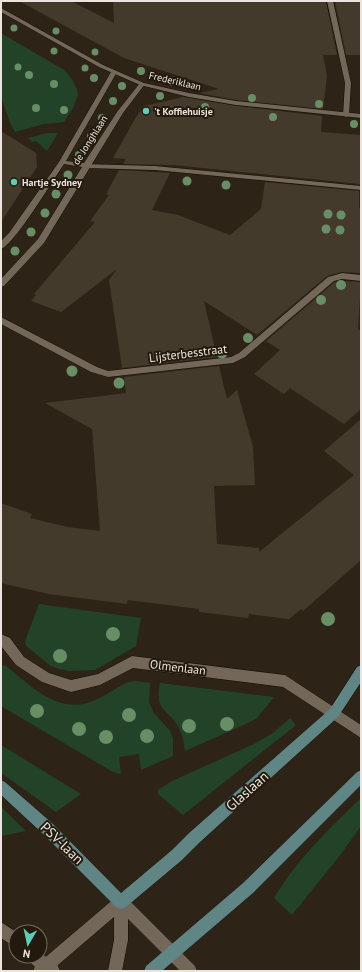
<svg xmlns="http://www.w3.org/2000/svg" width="362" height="972" font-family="'PT Sans',sans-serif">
<rect width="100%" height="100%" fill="#2d2417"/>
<!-- green -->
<path fill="#224327" d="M1,33L64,70L72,79L77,89L78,95L73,108L64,122L44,124L15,132L10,123L1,96Z
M47,133H58L47,151L36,141L32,142L28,138Z
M39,604L141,618L136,646L95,670L69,671L59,669L51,666L26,646L25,641Z
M1,665L6,666C30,685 57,714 90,702C103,698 115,688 128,682L135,681L150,683L149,702L154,713L170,731L173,738V756L141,770L139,754L119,757L121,774L113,772L1,706Z
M160,683L274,697L257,718L248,723L185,751C184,744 183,736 180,730C170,708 154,714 160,683Z
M290,718L296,725L183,815L158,794V790L172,781L254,744L273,733Z
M1,745L81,794L56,812L1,773Z
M361,798V826L341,854L292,915L274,898C299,857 327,831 361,798Z
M1,807L26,831L1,836Z"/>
<!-- building -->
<path fill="#443a2c" d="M19,1H71L114,23L113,1H326L337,55H323L327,76L323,109L236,100L199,93L219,89L124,58Z
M335,1H361V55H346Z
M183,97L236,106L322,116L321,132L361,135L360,184L174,165L123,164L126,159L113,158L136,117L144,106Z
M1,131L36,153L37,167L1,222Z
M119,170L170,173L152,210L178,215L230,235L261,209L265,182L359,191V208H361V273L342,272L327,276L257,335L204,301L217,357L122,368L109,280L117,269L61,312L31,301L36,295L34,294L95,222L90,221L109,195L106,194Z
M342,281L361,282L358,329L361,331V409L344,424L290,388L284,394L254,374L280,350L266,341L335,282Z
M219,366L227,399L237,390L253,447L255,485L214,486L217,544L259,548V552L354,475L324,451L361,419V560L303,611L301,609L289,619L249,614L248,618L199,612V609L128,600L127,604L49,594L1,583V503L32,514L30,518L68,527L100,531L92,429L45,403L126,393L124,377Z"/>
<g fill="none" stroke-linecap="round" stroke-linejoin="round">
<defs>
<path id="service" d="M83,164L155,166L361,186V190L155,170L86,168H83Z
M1,922L16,932V948L1,938Z
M40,952L58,966L60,971C46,971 33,971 27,956H40Z"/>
<path id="minor" d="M327,1H333L351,83L349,115L346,117L343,115L345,83Z
M114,70L117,72L66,161L84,163L117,112L140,83L145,84L123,113L44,243L4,286L1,287V279L38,239L82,167L64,164C53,180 15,244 1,249V241L9,233L59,162L111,72Z
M342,273L361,275V281L342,279L334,281L245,357L233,363L108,377L91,372L1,324V317L97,367L108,371L231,357L239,353L328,277Z
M1,634L10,638L24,657L49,673L71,680L98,674L132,656L285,675L361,725V738L283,687L133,668L100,685L71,692L42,682L16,665L1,646Z"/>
<path id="tertiary" d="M1,8L103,65L144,83L189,93L236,101L361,114V118L236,105L189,97L140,85L99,67L1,12Z
M121,895L126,897L195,966L197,971H180L128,919V940L122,971H108L114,940V917L51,971H33L35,966L116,897Z"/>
<path id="secondary" d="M361,665V682L338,717L199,843L182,860L126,907L121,909L116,907L42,833L1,795V780L5,782L52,823L121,893L172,850L189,833L330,709L357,667Z
M361,770V785L253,893L162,971H144L146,966L243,883L357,772Z"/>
</defs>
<!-- service casing -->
<use href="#service" stroke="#150d03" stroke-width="1"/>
<!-- minor casing -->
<use href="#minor" stroke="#150d03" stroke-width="1"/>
<!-- tertiary casing -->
<use href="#tertiary" stroke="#150d03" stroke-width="1"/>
<!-- secondary casing -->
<use href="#secondary" stroke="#150d03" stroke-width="1"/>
<!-- service -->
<use href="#service" fill="#726758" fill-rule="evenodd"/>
<!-- minor -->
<use href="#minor" fill="#726758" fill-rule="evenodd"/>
<!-- tertiary -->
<use href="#tertiary" fill="#726758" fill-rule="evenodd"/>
<!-- secondary -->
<use href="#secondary" fill="#5f8684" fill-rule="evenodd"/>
</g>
<!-- trees -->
<g fill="#688e65">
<circle cx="14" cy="28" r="3.5"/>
<circle cx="56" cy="31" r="3.5"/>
<circle cx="54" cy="51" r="3.5"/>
<circle cx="95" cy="52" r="3.5"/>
<circle cx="18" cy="67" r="3.5"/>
<circle cx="85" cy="68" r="3.5"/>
<circle cx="141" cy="71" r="4"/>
<circle cx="29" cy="75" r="4"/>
<circle cx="94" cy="78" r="4"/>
<circle cx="172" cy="82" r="4"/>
<circle cx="54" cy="84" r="4"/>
<circle cx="122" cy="86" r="4"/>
<circle cx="160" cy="96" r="4"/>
<circle cx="252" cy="98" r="4"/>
<circle cx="113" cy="101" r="4"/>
<circle cx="319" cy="104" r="4"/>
<circle cx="205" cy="107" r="4"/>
<circle cx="36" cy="108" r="4"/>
<circle cx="64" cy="110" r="4"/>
<circle cx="273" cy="117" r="4"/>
<circle cx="102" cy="118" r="4"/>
<circle cx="354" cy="124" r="4"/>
<circle cx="91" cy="136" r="4"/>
<circle cx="79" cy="155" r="4"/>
<circle cx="68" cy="175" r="4.5"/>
<circle cx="187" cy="181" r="4.5"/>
<circle cx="226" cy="185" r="4.5"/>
<circle cx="56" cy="194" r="4.5"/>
<circle cx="45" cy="213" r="4.5"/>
<circle cx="328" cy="214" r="4.5"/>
<circle cx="341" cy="215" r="4.5"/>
<circle cx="326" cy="229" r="4.5"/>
<circle cx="340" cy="230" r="4.5"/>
<circle cx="31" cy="232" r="4.5"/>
<circle cx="15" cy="251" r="4.5"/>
<circle cx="341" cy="285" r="5"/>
<circle cx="321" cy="300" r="5"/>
<circle cx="248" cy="338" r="5"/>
<circle cx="222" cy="353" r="5.5"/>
<circle cx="72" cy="371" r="5.5"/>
<circle cx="119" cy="383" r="5.5"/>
<circle cx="328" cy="619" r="7"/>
<circle cx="113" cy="634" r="7"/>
<circle cx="60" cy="656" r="7"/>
<circle cx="37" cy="711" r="7"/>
<circle cx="129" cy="715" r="7"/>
<circle cx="227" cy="724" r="7"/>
<circle cx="189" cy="726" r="7"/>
<circle cx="79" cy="729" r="7"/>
<circle cx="147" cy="736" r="7"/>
<circle cx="106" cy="737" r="7"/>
</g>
<!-- markers -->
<g fill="#5bcebb" stroke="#231a0d" stroke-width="1.5">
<circle cx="146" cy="111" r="4"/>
<circle cx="14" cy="182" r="4"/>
</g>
<g text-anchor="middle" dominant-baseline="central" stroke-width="4" stroke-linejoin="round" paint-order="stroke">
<!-- far-street labels -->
<g font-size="10" fill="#ebe5dd" stroke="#231a0d">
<text transform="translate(175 81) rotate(13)">Frederiklaan</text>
<text transform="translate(90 140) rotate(-58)">de Jonghlaan</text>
</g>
<!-- far-poi labels -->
<g font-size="10" font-weight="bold" fill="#ebe5dd" stroke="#231a0d" text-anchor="start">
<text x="154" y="111">'t Koffiehuisje</text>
<text x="22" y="182">Hartje Sydney</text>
</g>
<!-- street labels -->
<g font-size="12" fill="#ebe5dd" stroke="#231a0d">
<text transform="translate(188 353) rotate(-7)">Lijsterbesstraat</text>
<text transform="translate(178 667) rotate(7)">Olmenlaan</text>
</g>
<!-- near-street labels -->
<g font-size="14" fill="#ebe5dd" stroke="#231a0d">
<text transform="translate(247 791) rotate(-42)">Glaslaan</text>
<text transform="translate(62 843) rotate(44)">PSV-laan</text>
</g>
</g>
<!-- border -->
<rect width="362" height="972" fill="none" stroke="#ebe5dd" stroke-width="4"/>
<!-- north arrow -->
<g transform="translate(28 944) rotate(189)"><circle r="19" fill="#231a0d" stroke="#736b60"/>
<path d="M0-3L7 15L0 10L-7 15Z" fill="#5bcebb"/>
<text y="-6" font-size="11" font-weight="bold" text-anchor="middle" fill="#ebe5dd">N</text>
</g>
</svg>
